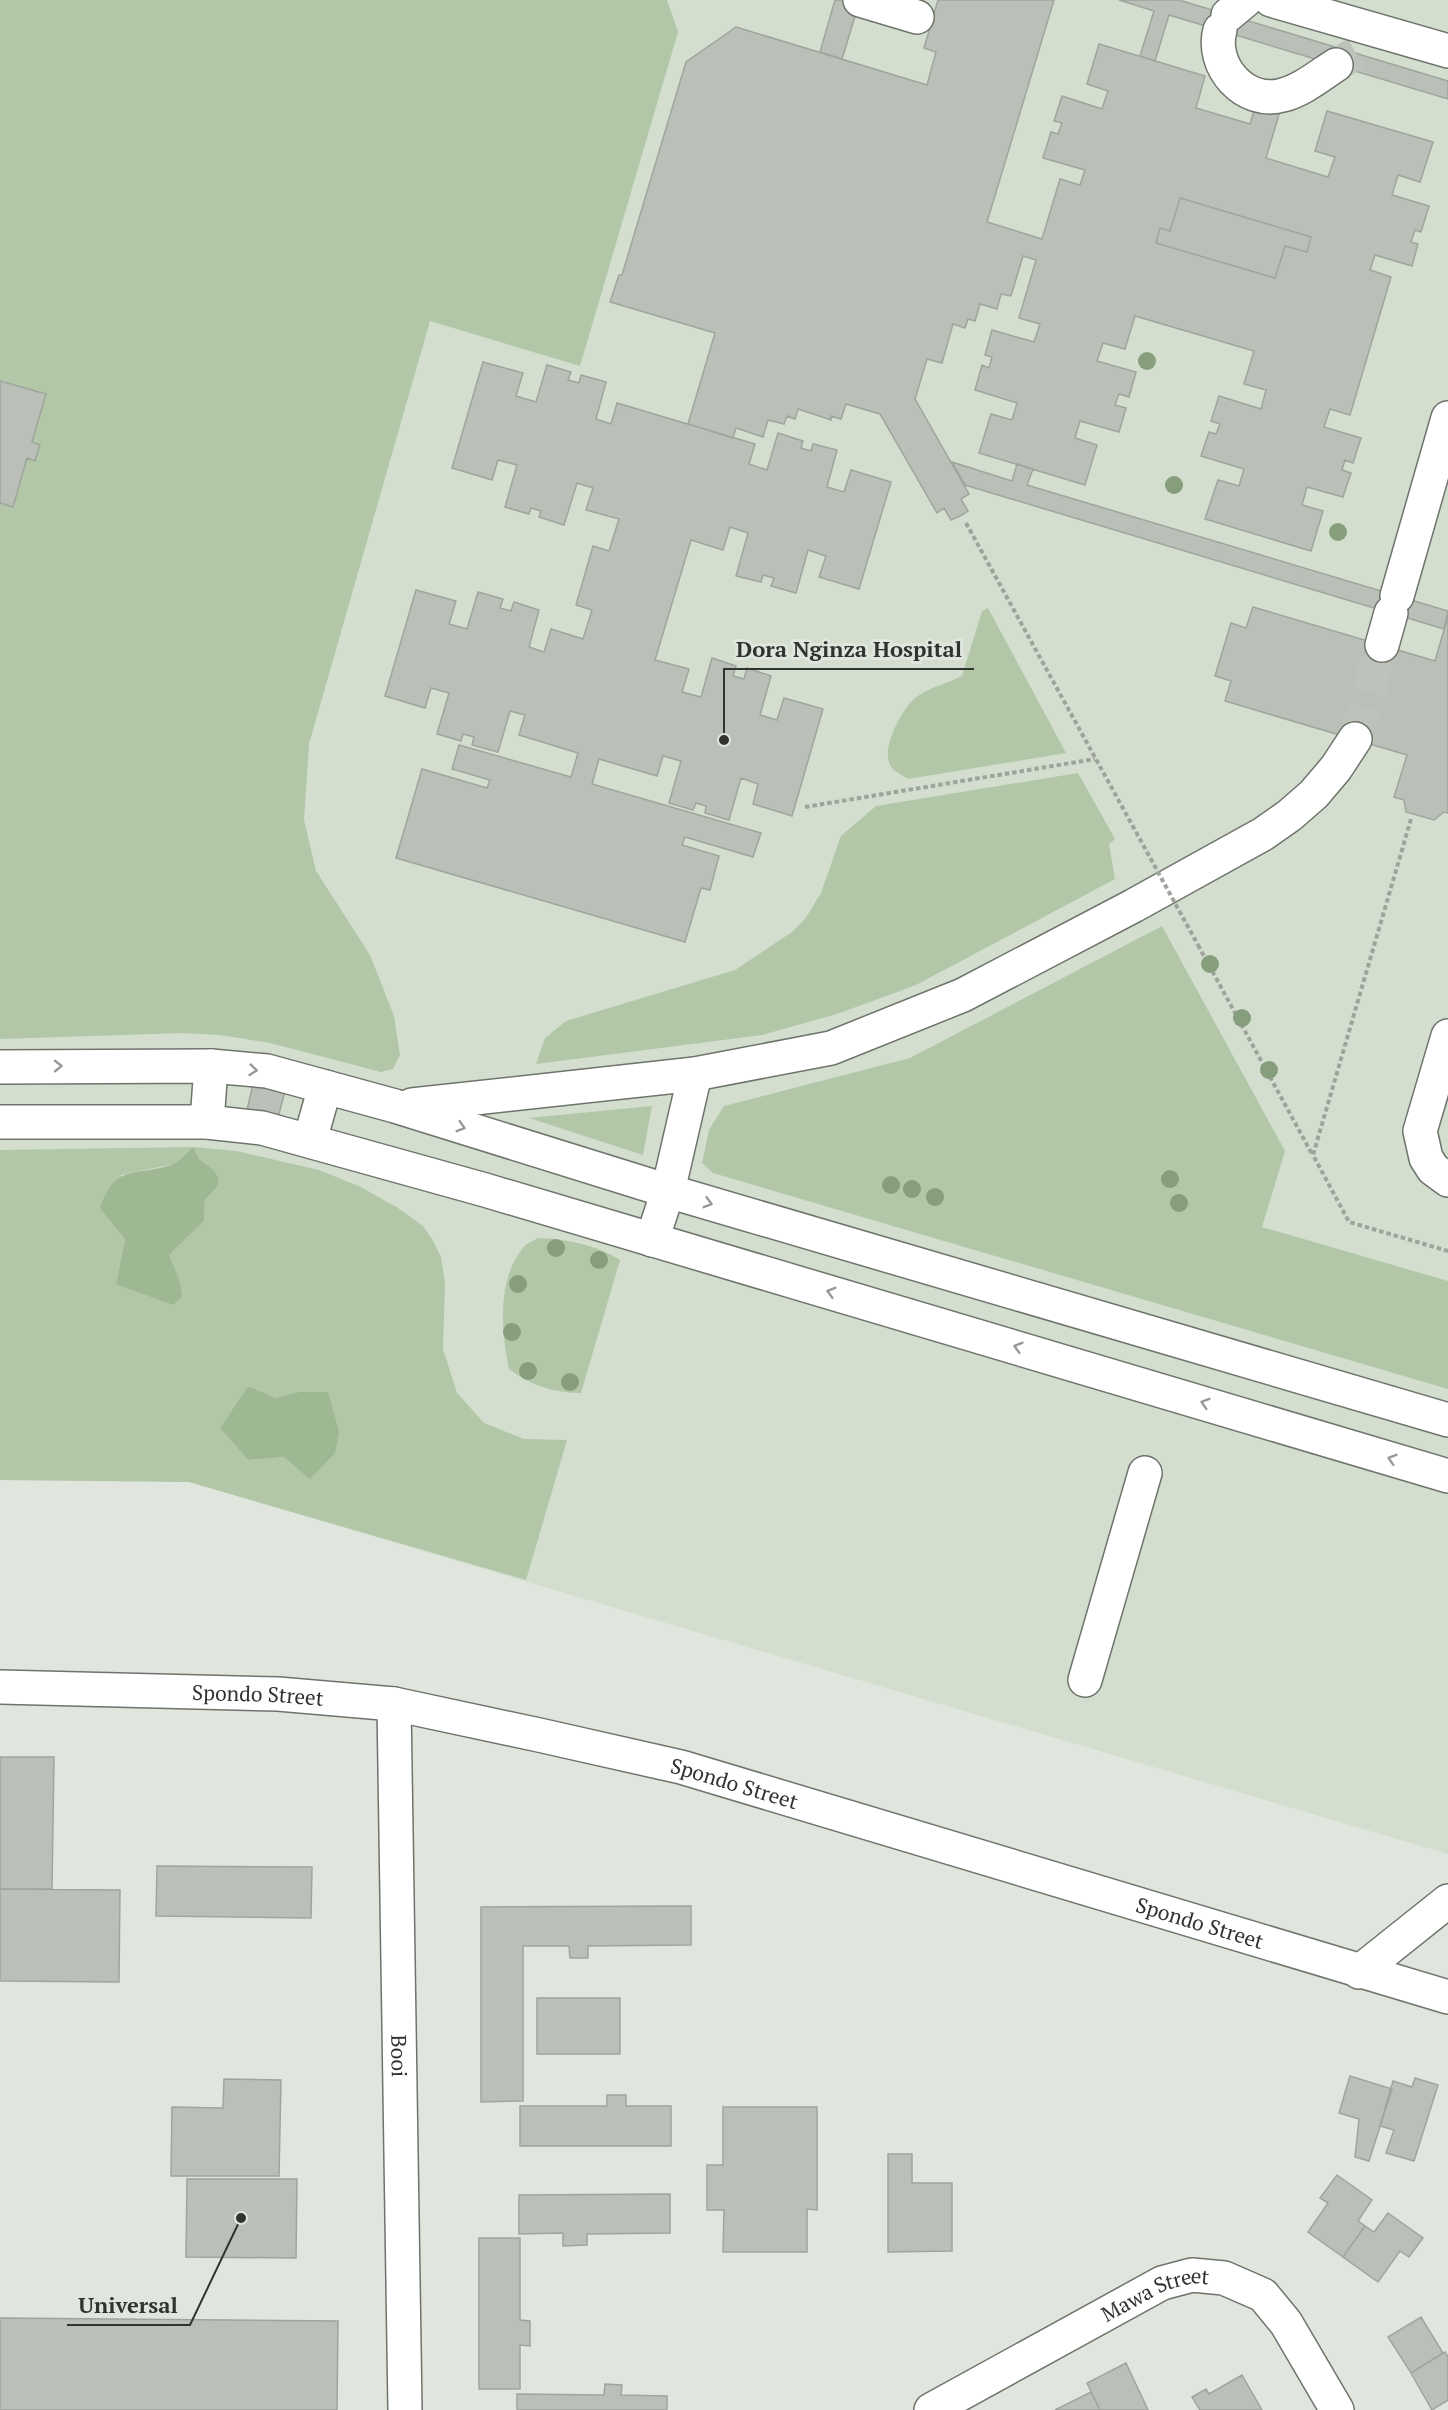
<svg xmlns="http://www.w3.org/2000/svg" width="1448" height="2410" font-family="'PT Serif',serif">
<rect width="100%" height="100%" fill="#e0e6dd"/>
<!-- built -->
<path fill="#d3dece" d="M0,0H1448V1854L189,1482L0,1480Z"/>
<!-- green -->
<path fill="#b1c7a8" fill-rule="evenodd" d="M0,0H667L678,32L580,366L430,321L309,744L304,820L316,871L370,955L394,1016L400,1055L393,1069L381,1072L270,1043L220,1035L182,1033L0,1039Z
M988,608L1066,753L908,779C902,775 893,771 890,765C881,748 902,709 915,698C928,688 948,683 962,676L982,611Z
M1078,773L1115,839L1109,844L1115,879L916,985L837,1014L762,1035L536,1064L545,1038L566,1021L735,970L792,932L805,919L821,893L841,836L876,806Z
M1162,926L1285,1151L1262,1227L1448,1281V1389L713,1173L702,1163L709,1130L724,1106L910,1058Z
M652,1106L643,1155L529,1118Z
M193,1147L237,1151L319,1170L361,1187L398,1208L423,1226L432,1239L441,1257L445,1283L443,1349L457,1393L484,1423L524,1439L567,1440L526,1580L189,1482L0,1480V1150ZM193,1147L199,1159L214,1170L218,1177V1186L205,1200L204,1221L169,1255L179,1278L116,1284L125,1239L121,1175L174,1164ZM248,1386L276,1398L284,1457L248,1460L220,1428Z
M538,1238C566,1239 597,1245 620,1260L581,1393C554,1393 530,1385 509,1369C501,1332 497,1279 523,1248C526,1243 533,1241 538,1238Z"/>
<!-- forest -->
<path fill="#9db893" d="M193,1147L199,1159L214,1170L218,1177V1186L205,1200L204,1221L169,1255L179,1278L182,1296L173,1305L116,1284L125,1239L100,1208C116,1163 133,1177 171,1165C179,1162 187,1152 193,1147Z
M248,1386L276,1398L300,1392H328L339,1432L335,1453L310,1479L284,1457L248,1460L220,1428Z"/>
<!-- building -->
<path fill="#bac0b7" stroke="#9fa59d" stroke-width="1.5" fill-rule="evenodd" d="M835,0H860L842,59L820,52Z
M938,0H1054L987,222L1042,239L1060,179L1080,185L1085,170L1043,158L1051,132L1058,134L1062,123L1054,121L1062,96L1102,109L1108,91L1087,84L1099,44L1205,76L1196,108L1250,124L1256,104L1280,111L1266,158L1328,177L1335,157L1315,151L1327,111L1433,142L1420,182L1398,175L1392,195L1429,206L1421,232L1415,230L1411,242L1418,244L1412,266L1375,255L1370,270L1391,277L1350,415L1330,409L1324,427L1361,438L1353,463L1345,460L1342,470L1351,473L1343,497L1307,487L1302,505L1323,511L1311,551L1205,519L1218,480L1239,486L1244,469L1201,456L1209,432L1216,434L1220,424L1211,421L1219,396L1261,409L1266,390L1244,384L1254,351L1135,316L1125,349L1103,343L1097,361L1136,372L1129,397L1119,394L1115,405L1126,408L1119,432L1080,421L1075,438L1097,445L1085,485L979,453L991,414L1012,420L1017,403L975,390L982,365L989,368L992,357L985,355L992,330L1034,342L1040,324L1019,318L1036,260L1023,256L1011,296L1001,294L997,309L980,304L975,321L968,319L965,328L953,324L942,363L927,359L915,399L969,494L961,499L968,511L960,516L951,520L944,508L937,513L880,414L846,404L841,419L831,416V420L798,409L795,419L787,416L784,424L768,420L763,437L736,428L733,438L688,424L715,333L610,302L619,275H622L686,62L736,27L927,85L936,52L924,48ZM1180,198L1311,237L1307,252L1285,246L1275,278L1156,243L1160,228L1170,231Z
M1119,0H1179L1448,81V99L1169,15L1155,61L1140,56L1154,11Z
M1180,198L1311,237L1307,252L1285,246L1275,278L1156,243L1160,228L1170,231Z
M483,362L523,373L516,396L536,402L547,365L571,372L568,380L579,383L581,375L606,382L596,419L611,424L617,403L755,444L749,464L767,470L778,433L803,441L801,448L811,451L813,444L837,450L827,487L844,492L851,470L891,482L859,589L819,577L826,556L808,550L796,593L771,586L774,578L763,575L761,582L736,576L748,533L730,527L723,550L691,540L655,660L689,669L682,692L701,697L712,658L736,666L733,676L744,679L747,668L771,676L760,715L777,720L784,698L823,709L792,816L753,804L758,784L741,778L729,820L705,813L706,806L696,803L693,810L669,803L681,761L663,756L657,776L599,759L592,784L761,833L753,857L685,837L682,845L719,856L710,890L701,888L685,942L396,858L422,769L487,788L490,780L452,769L459,745L571,777L578,753L519,735L525,715L510,711L498,752L472,745L474,737L463,734L461,741L437,734L449,693L431,688L425,708L385,696L416,590L456,601L449,624L467,629L478,592L503,599L500,608L511,611L514,602L539,610L529,647L544,652L551,629L583,639L592,610L576,605L593,546L609,551L619,519L586,510L593,488L577,483L564,525L539,517L541,511L531,508L529,514L505,507L517,465L498,460L492,480L452,468Z
M0,381L46,394L32,442L40,445L35,461L27,458L13,507L0,503Z
M952,462L1012,481L1017,464L1033,469L1027,485L1448,611L1444,629L965,485Z
M1253,607L1435,661L1448,616V813L1444,812L1434,820L1406,812L1404,800L1394,797L1407,755L1225,701L1231,681L1215,676L1231,623L1246,628Z
M253,1084L285,1091L278,1118L247,1110Z
M0,1757H54L52,1889H0Z
M157,1866L312,1867L311,1918L156,1916Z
M0,1889L120,1890L119,1982L0,1981Z
M691,1906V1945L588,1946V1958H570L569,1946H523V2101L481,2102V1907Z
M537,1998H620V2054H537Z
M1350,2076L1392,2089L1369,2161L1355,2157L1359,2119L1339,2113Z
M1415,2078L1438,2085L1414,2161L1386,2153L1394,2130L1380,2126L1393,2081L1412,2087Z
M224,2079L281,2080L279,2176H171L172,2107L223,2108Z
M607,2095H626V2106H671V2146H520V2106H607Z
M723,2107H817V2210L807,2209V2252H723L724,2210H707V2165H723Z
M888,2154H912V2183H952V2251L888,2252Z
M1337,2175L1372,2200L1358,2221L1365,2226L1343,2257L1308,2232L1328,2203L1320,2198Z
M187,2179H297L296,2258L186,2257Z
M670,2194V2233L587,2234V2245L563,2246V2233L519,2234V2195Z
M1388,2213L1423,2238L1409,2257L1400,2251L1378,2282L1343,2257L1365,2226L1374,2232Z
M479,2238H520V2320L530,2321V2346L520,2345V2389H479Z
M1421,2317L1443,2353L1411,2373L1388,2337Z
M0,2318L338,2321L337,2410H0Z
M1445,2352L1448,2357V2400L1432,2410L1411,2373Z
M1126,2363L1148,2410H1100L1087,2383Z
M1242,2375L1262,2410H1200L1192,2397L1206,2389L1209,2394Z
M605,2384L622,2385L621,2395L667,2396V2410H517V2394L604,2395Z
M1091,2392L1100,2410H1055Z"/>
<g fill="none" stroke-linecap="round" stroke-linejoin="round">
<!-- minor-tunnel -->
<path stroke="#bdc2ba" stroke-width="33" stroke-dasharray="33 16" stroke-linecap="butt" d="M1336,65L1356,53
M1355,739L1382,645"/>
<defs>
<g id="minor">
<path d="M860,0L917,17"/>
<path d="M1271,0L1448,51"/>
<path d="M1228,15L1246,0"/>
<path d="M1220,30C1210,66 1245,106 1283,95C1302,90 1319,76 1336,65"/>
<path d="M1397,596L1448,418"/>
<path d="M1382,645L1391,613"/>
<path d="M1448,1036L1420,1131L1426,1158L1433,1169L1448,1180"/>
<path d="M0,1067L211,1066L267,1071L395,1106L668,1191L1448,1420"/>
<path d="M412,1105L695,1074L831,1048L963,995L1133,906L1263,834L1290,815L1314,794L1336,768L1355,739"/>
<path d="M0,1122H207L262,1128L485,1190L1448,1476"/>
<path d="M207,1122L211,1066"/>
<path d="M310,1140L325,1087"/>
<path d="M652,1240L668,1191L695,1074"/>
<path d="M1085,1680L1145,1473"/>
<path id="s1" d="M394,1704L405,2410"/>
<path d="M1359,1972L1448,1901"/>
<path id="s2" d="M931,2410L1162,2283L1192,2275L1224,2278L1263,2295L1286,2323L1337,2410"/>
</g>
<g id="major">
<path id="s3" d="M0,1687L278,1694L394,1704L539,1735L681,1767L1448,1997"/>
</g>
</defs>
<!-- minor casing -->
<use href="#minor" stroke="#6e746c" stroke-width="36"/>
<!-- major casing -->
<use href="#major" stroke="#6e746c" stroke-width="36"/>
<!-- path -->
<path stroke="#9ea39c" stroke-width="4" stroke-dasharray="4.5 3" stroke-linecap="butt" d="M966,523L1136,832
M805,807L1095,759
M1411,819L1313,1155L1349,1222L1448,1251
M1198,945L1312,1154"/>
<!-- minor -->
<use href="#minor" stroke="#fff" stroke-width="33"/>
<!-- major -->
<use href="#major" stroke="#fff" stroke-width="33"/>
<!-- path-bridge -->
<path stroke="#9ea39c" stroke-width="4" stroke-dasharray="4.5 3" stroke-linecap="butt" d="M1136,832L1198,945"/>
</g>
<!-- trees -->
<g fill="#879e7d">
<circle cx="1147" cy="361" r="9"/>
<circle cx="1174" cy="485" r="9"/>
<circle cx="1338" cy="532" r="9"/>
<circle cx="1210" cy="964" r="9"/>
<circle cx="1242" cy="1018" r="9"/>
<circle cx="1269" cy="1070" r="9"/>
<circle cx="1170" cy="1179" r="9"/>
<circle cx="891" cy="1185" r="9"/>
<circle cx="912" cy="1189" r="9"/>
<circle cx="935" cy="1197" r="9"/>
<circle cx="1179" cy="1203" r="9"/>
<circle cx="556" cy="1248" r="9"/>
<circle cx="599" cy="1260" r="9"/>
<circle cx="518" cy="1284" r="9"/>
<circle cx="512" cy="1332" r="9"/>
<circle cx="528" cy="1371" r="9"/>
<circle cx="570" cy="1382" r="9"/>
</g>
<!-- one-way arrows -->
<defs><path id="oneway-chevron" d="M-2-3.5L2.5 0L-2 3.5" fill="none" stroke-width="1.6" stroke-linecap="round" stroke-linejoin="round" transform="scale(1.5)"/></defs>
<g stroke="#989997">
<use href="#oneway-chevron" transform="translate(58 1066) rotate(-1)"/>
<use href="#oneway-chevron" transform="translate(253 1070) rotate(6)"/>
<use href="#oneway-chevron" transform="translate(461 1127) rotate(17)"/>
<use href="#oneway-chevron" transform="translate(708 1203) rotate(16)"/>
<use href="#oneway-chevron" transform="translate(831 1292) rotate(-164)"/>
<use href="#oneway-chevron" transform="translate(1018 1347) rotate(-164)"/>
<use href="#oneway-chevron" transform="translate(1205 1403) rotate(-163)"/>
<use href="#oneway-chevron" transform="translate(1392 1459) rotate(-163)"/>
</g>
<g text-anchor="middle" dominant-baseline="central" stroke-width="6" stroke-linejoin="round" paint-order="stroke">
<!-- street labels -->
<g font-size="21" fill="#30332f" stroke="#e0e6dd">
<text stroke="none"><textPath href="#s3" startOffset="258">Spondo Street</textPath></text>
<text stroke="none"><textPath href="#s3" startOffset="744">Spondo Street</textPath></text>
<text stroke="none"><textPath href="#s3" startOffset="1230">Spondo Street</textPath></text>
<text stroke="none"><textPath href="#s1" startOffset="352">Booi</textPath></text>
<text stroke="none"><textPath href="#s2" startOffset="254">Mawa Street</textPath></text>
</g>
</g>
<!-- callouts -->
<path fill="none" stroke="#30332f" stroke-width="2" d="M724 740L724 669H974M241 2218L190 2325H67"/>
<g fill="#30332f" stroke="#e0e6dd" stroke-width="2">
<circle cx="724" cy="740" r="6"/>
<circle cx="241" cy="2218" r="6"/>
</g>
<g font-size="22" text-anchor="middle" font-weight="bold" fill="#30332f" stroke="#e0e6dd" stroke-width="6" stroke-linejoin="round" paint-order="stroke">
<text x="849" y="657">Dora Nginza Hospital</text>
<text x="128" y="2313">Universal</text>
</g>
</svg>
